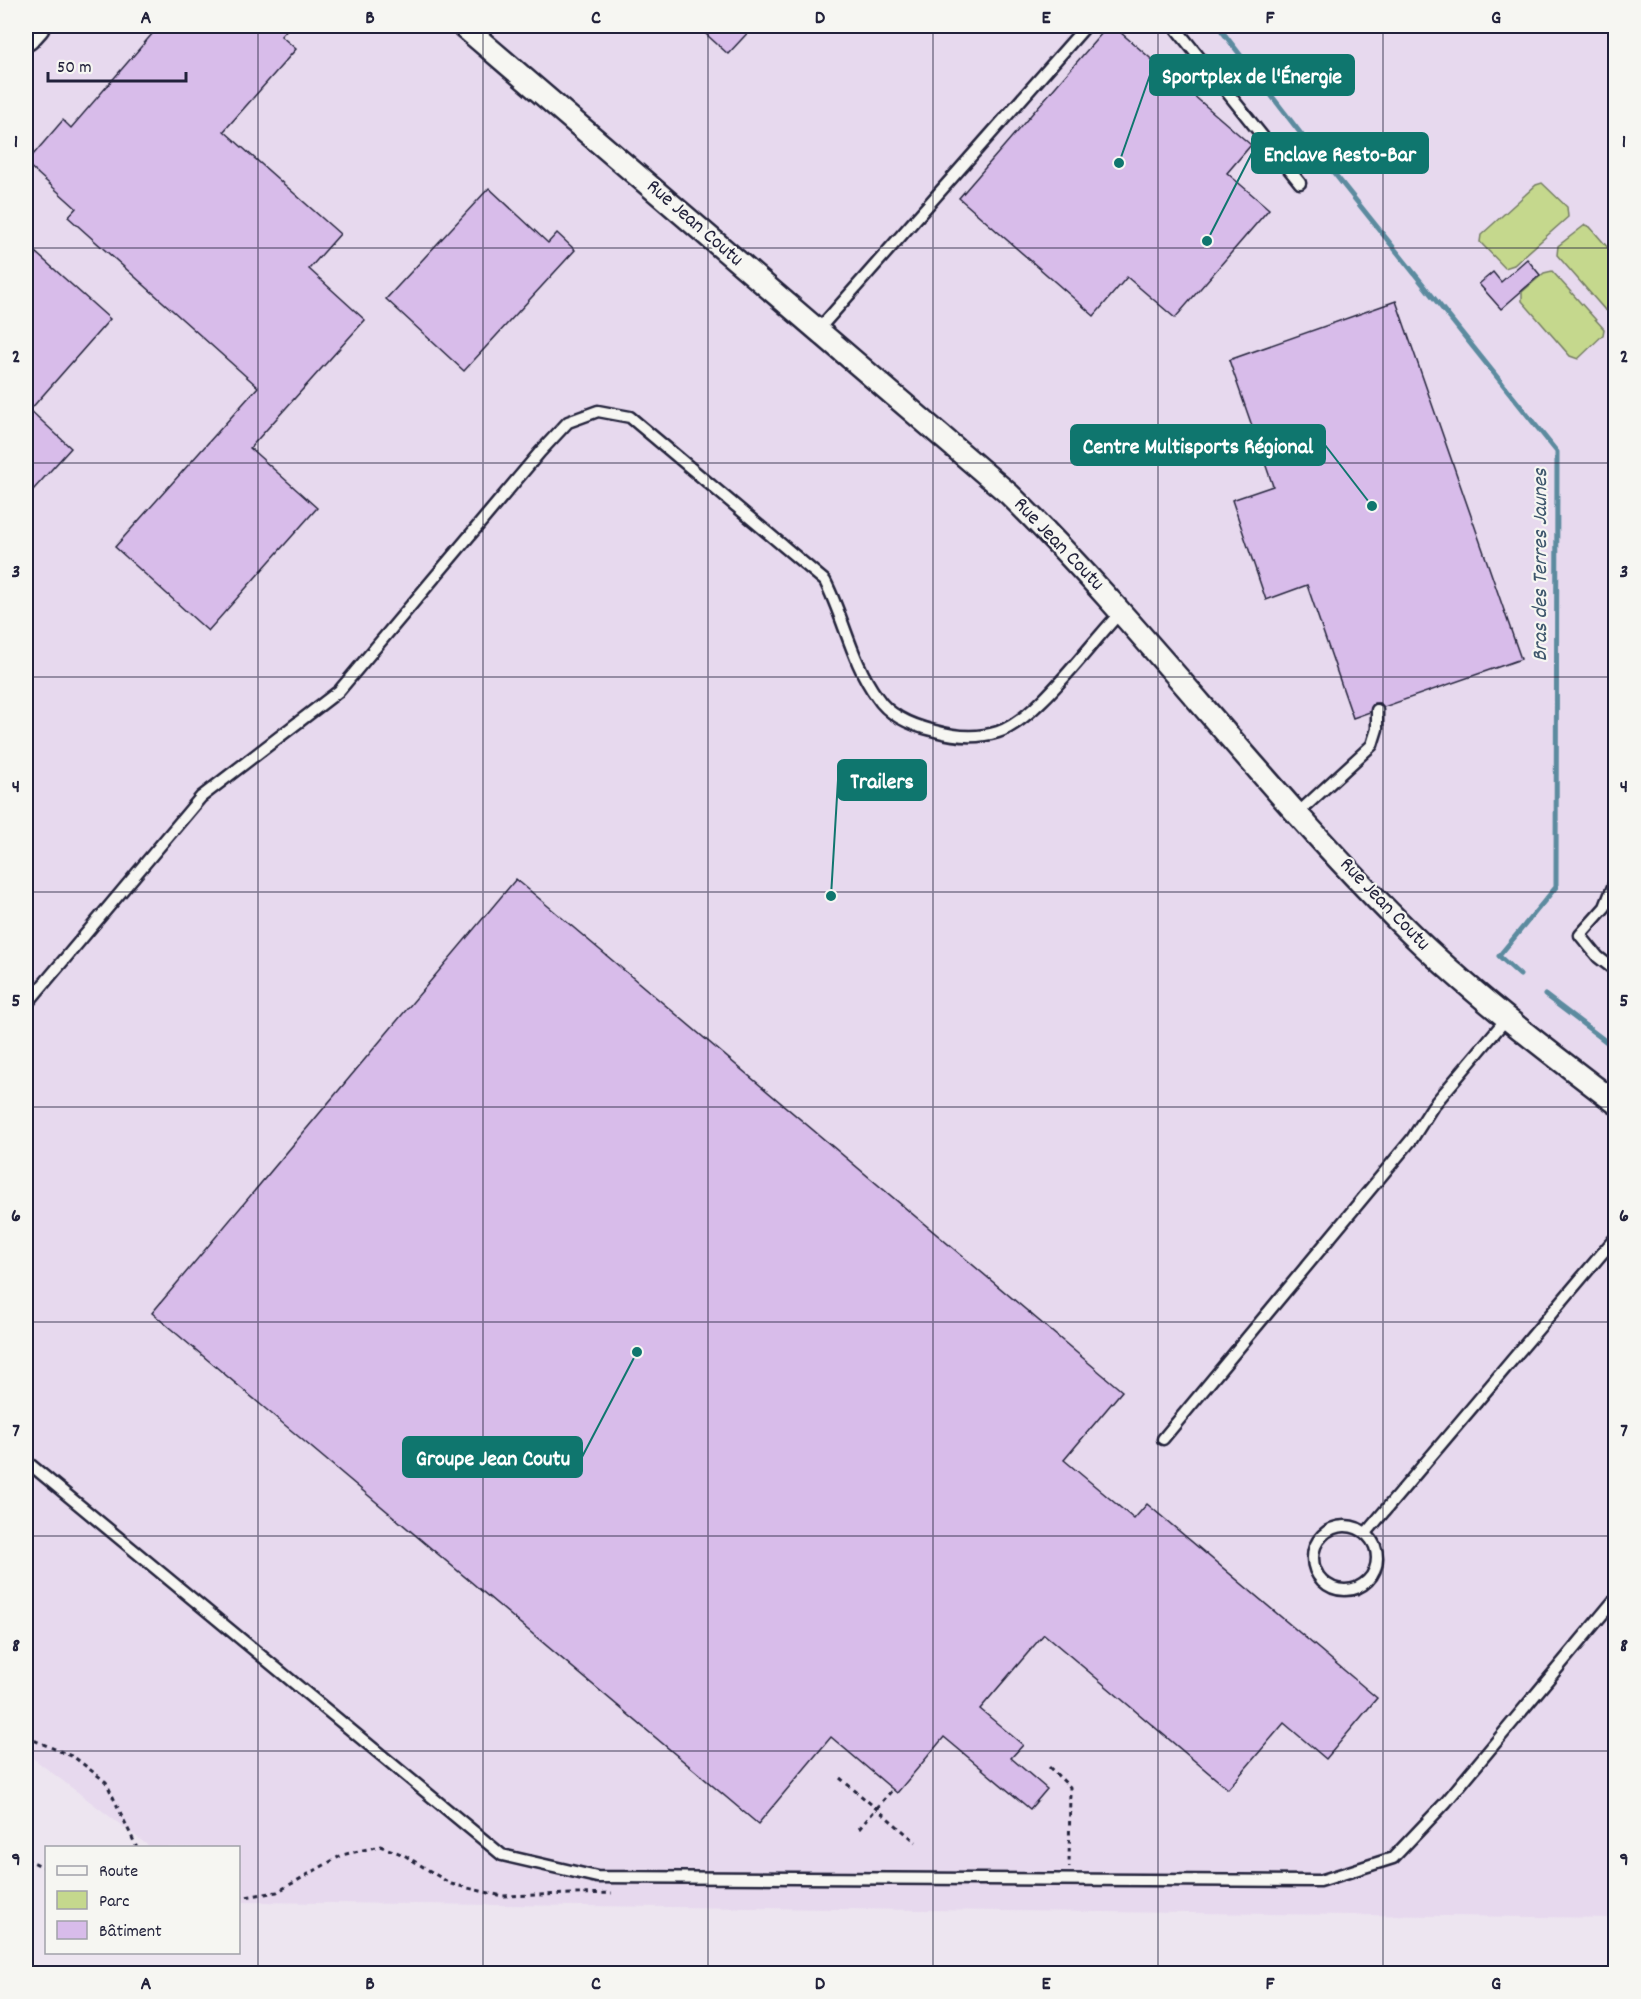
<svg xmlns="http://www.w3.org/2000/svg" width="1641" height="1999" font-family="Dekko,sans-serif">
<rect width="100%" height="100%" fill="#ede5f0"/>
<filter id="ink" filterUnits="userSpaceOnUse"><feTurbulence type="fractalNoise" baseFrequency=".0167" numOctaves="2"/><feDisplacementMap in="SourceGraphic" scale="12" xChannelSelector="R" yChannelSelector="G"/><feConvolveMatrix kernelMatrix="1 2 1 2 8 2 1 2 1" color-interpolation-filters="sRGB"/></filter>
<g filter="url(#ink)">
<!-- built -->
<path fill="#e7d9ee" d="M26,26H1615V1918L239,1902L238,1848L150,1847L26,1753Z"/>
<!-- green -->
<path fill="#c5d88d" stroke="#747d64" stroke-width="1.5" d="M1542,183L1567,207L1568,217L1514,265L1505,268L1480,242L1481,235L1536,185Z
M1585,225L1590,227L1615,256L1616,312L1613,313L1605,310L1557,255L1558,246Z
M1552,271L1604,329L1603,335L1578,359L1570,356L1522,301V292L1544,273Z"/>
<g fill="none" stroke-linecap="round" stroke-linejoin="round">
<!-- stream -->
<path stroke="#5c8b9f" stroke-width="5" d="M1218,26L1308,143
M1330,168L1557,452L1556,887L1499,956L1520,975
M1545,995L1616,1049"/>
</g>
<!-- building -->
<path fill="#d8bcea" stroke="#22223b" stroke-width="1.5" d="M159,26H290L281,36L296,49L224,131L340,234L309,269L365,320L250,448L317,508L208,631L115,547L258,387L68,217L76,208L26,163L63,120L71,128Z
M697,26H754L728,54Z
M1108,26H1113L1251,145L1227,173L1269,209L1175,318L1127,277L1094,316L959,198Z
M489,188L548,243L557,233L575,250L464,371L386,299Z
M26,244L110,319L30,410L71,448L33,490L26,484Z
M1527,259L1540,275L1501,309L1479,284L1493,272L1501,282Z
M1396,301L1521,659L1384,707L1380,703H1374L1370,712L1353,718L1307,585L1266,600L1232,500L1273,486L1229,360Z
M516,879L1122,1391L1064,1460L1134,1519L1147,1504L1377,1698L1326,1759L1284,1723L1228,1789L1044,1634L980,1709L1023,1745L1011,1758L1047,1789L1030,1809L944,1737L897,1793L831,1737L758,1824L152,1313Z"/>
<g fill="none" stroke-linecap="round" stroke-linejoin="round">
<defs>
<path id="lane" d="M1174,26L1300,183
M818,330L1086,26
M1298,813L1372,745L1377,729V710
M1616,879L1605,907L1580,935L1598,957L1616,971
M26,1005L201,797L339,691L540,452L568,422L598,411L630,417L825,581C844,618 852,663 877,697C889,716 914,726 935,731C956,737 976,739 998,732C1037,720 1091,642 1121,612
M1163,1439L1412,1139L1433,1106L1507,1018
M26,1461L502,1855L597,1877L1320,1881L1393,1858L1446,1802L1616,1598
M1313 1558a32 32 0 1 1 64 0a32 32 0 1 1-64 0Z
M1366,1533L1616,1237"/>
<path id="street" d="M463,26L1009,494C1147,630 1263,787 1400,923C1466,989 1541,1046 1616,1103"/>
<path id="secondary" d="M26,36L35,26"/>
</defs>
<!-- lane casing -->
<use href="#lane" stroke="#22223b" stroke-width="15"/>
<!-- street casing -->
<use href="#street" stroke="#22223b" stroke-width="26"/>
<!-- secondary casing -->
<use href="#secondary" stroke="#22223b" stroke-width="33"/>
<!-- path -->
<path stroke="#22223b" stroke-width="3" stroke-dasharray="4.5 4.5" stroke-linecap="butt" d="M26,1737L74,1757L106,1782L137,1848
M1049,1767L1070,1787L1069,1867
M840,1778L916,1842
M859,1829L893,1789
M26,1859L46,1868
M238,1898L277,1892L342,1855L380,1846L404,1855L451,1884L502,1896L612,1893"/>
<!-- lane -->
<use href="#lane" stroke="#f6f6f2" stroke-width="10"/>
<!-- street -->
<use href="#street" stroke="#f6f6f2" stroke-width="21"/>
<!-- secondary -->
<use href="#secondary" stroke="#f6f6f2" stroke-width="28"/>
</g>
</g>
<!-- grid -->
<path fill="none" stroke="#22223b" stroke-width="1.5" stroke-opacity="0.55" d="M258,26V1974M483,26V1974M708,26V1974M933,26V1974M1158,26V1974M1383,26V1974M26,248H1616M26,463H1616M26,677H1616M26,892H1616M26,1107H1616M26,1322H1616M26,1536H1616M26,1751H1616"/>
<g text-anchor="middle" dominant-baseline="central" stroke-width="4.5" stroke-linejoin="round" paint-order="stroke">
<!-- street labels -->
<g font-size="21" fill="#22223b" stroke="#f6f6f2">
<text transform="translate(694 224) rotate(41)">Rue Jean Coutu</text>
<text transform="translate(1058 545) rotate(46)">Rue Jean Coutu</text>
<text transform="translate(1384 905) rotate(46)">Rue Jean Coutu</text>
</g>
<!-- water labels -->
<g font-size="22" font-style="italic" fill="#3f576d" stroke="#f6f6f2">
<text transform="translate(1541 565) rotate(-90)">Bras des Terres Jaunes</text>
</g>
</g>
<!-- callouts -->
<path fill="none" stroke="#0f766e" stroke-width="2" d="M1119 163L1150 75M1207 241L1252 153M1372 506L1325 445M831 896L838 780M637 1352L582 1457"/>
<g fill="#0f766e" stroke="#f6f6f2" stroke-width="2">
<circle cx="1119" cy="163" r="6"/>
<circle cx="1207" cy="241" r="6"/>
<circle cx="1372" cy="506" r="6"/>
<circle cx="831" cy="896" r="6"/>
<circle cx="637" cy="1352" r="6"/>
</g>
<g fill="#0f766e" stroke="#0f766e" stroke-width="2">
<rect x="1150" y="55" width="204" height="40" rx="6"/>
<rect x="1252" y="133" width="176" height="40" rx="6"/>
<rect x="1071" y="425" width="254" height="40" rx="6"/>
<rect x="838" y="760" width="88" height="40" rx="6"/>
<rect x="403" y="1437" width="179" height="40" rx="6"/>
</g>
<g font-size="22" text-anchor="middle" font-weight="bold" fill="#fff">
<text x="1252" y="83">Sportplex de l'Énergie</text>
<text x="1340" y="161">Enclave Resto-Bar</text>
<text x="1198" y="453">Centre Multisports Régional</text>
<text x="882" y="788">Trailers</text>
<text x="493" y="1465">Groupe Jean Coutu</text>
</g>
<!-- margin -->
<rect width="1641" height="1999" fill="none" stroke="#f6f6f2" stroke-width="66"/>
<!-- legend -->
<rect x="45" y="1846" width="195" height="108" fill="#f6f6f2" stroke="#a1a1a9" stroke-width="1.5"/>
<rect x="57" y="1866" width="30" height="9" fill="#f6f6f2" stroke="#a1a1a9" stroke-width="1.5"/>
<text x="99" y="1876" font-size="18" fill="#22223b">Route</text>
<rect x="57" y="1891" width="30" height="18" fill="#c5d88d" stroke="#a1a1a9" stroke-width="1.5"/>
<text x="99" y="1906" font-size="18" fill="#22223b">Parc</text>
<rect x="57" y="1921" width="30" height="18" fill="#d8bcea" stroke="#a1a1a9" stroke-width="1.5"/>
<text x="99" y="1936" font-size="18" fill="#22223b">Bâtiment</text>
<!-- scale -->
<path d="M48 72v9h138v-9" fill="none" stroke="#22223b" stroke-width="3"/>
<text x="57" y="72" font-size="18" fill="#22223b" stroke="#f6f6f2" stroke-width="4.5" paint-order="stroke">50 m</text>
<rect x="33" y="33" width="1575" height="1933" fill="none" stroke="#22223b" stroke-width="2"/>
<g font-size="20" text-anchor="middle" font-weight="bold" fill="#22223b">
<text x="146" y="23">A</text>
<text x="370" y="23">B</text>
<text x="596" y="23">C</text>
<text x="820" y="23">D</text>
<text x="1046" y="23">E</text>
<text x="1270" y="23">F</text>
<text x="1496" y="23">G</text>
<text x="16" y="147">1</text>
<text x="1624" y="147">1</text>
<text x="16" y="362">2</text>
<text x="1624" y="362">2</text>
<text x="16" y="577">3</text>
<text x="1624" y="577">3</text>
<text x="16" y="792">4</text>
<text x="1624" y="792">4</text>
<text x="16" y="1006">5</text>
<text x="1624" y="1006">5</text>
<text x="16" y="1221">6</text>
<text x="1624" y="1221">6</text>
<text x="16" y="1436">7</text>
<text x="1624" y="1436">7</text>
<text x="16" y="1651">8</text>
<text x="1624" y="1651">8</text>
<text x="16" y="1865">9</text>
<text x="1624" y="1865">9</text>
<text x="146" y="1989">A</text>
<text x="370" y="1989">B</text>
<text x="596" y="1989">C</text>
<text x="820" y="1989">D</text>
<text x="1046" y="1989">E</text>
<text x="1270" y="1989">F</text>
<text x="1496" y="1989">G</text>
</g>
</svg>
